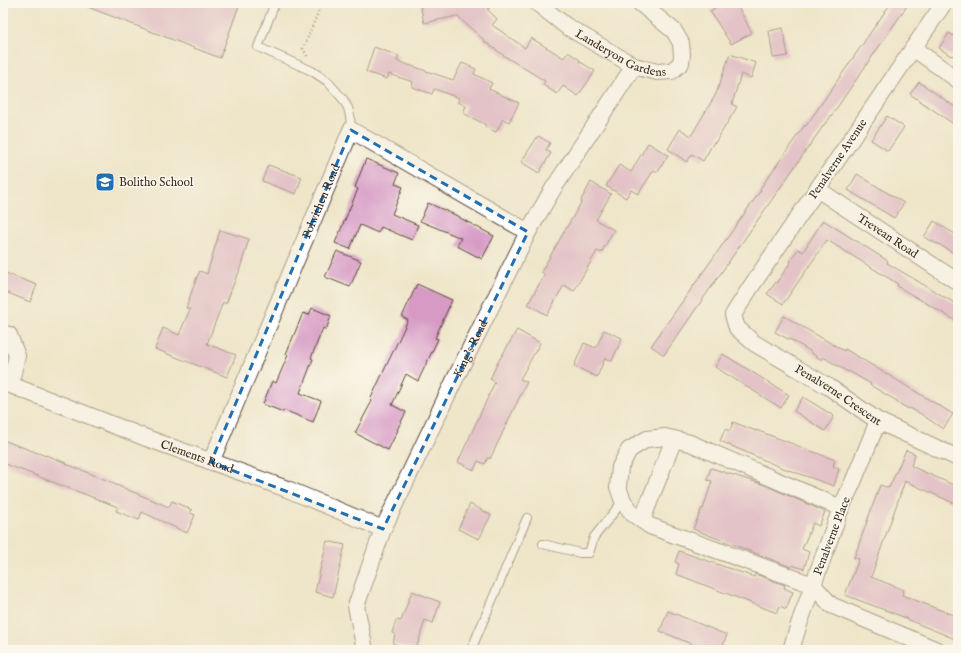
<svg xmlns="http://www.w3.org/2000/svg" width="961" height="653" font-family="'IM FELL English',serif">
<rect width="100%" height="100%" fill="#fbf7ec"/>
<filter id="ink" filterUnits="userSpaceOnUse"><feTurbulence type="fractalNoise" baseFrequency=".025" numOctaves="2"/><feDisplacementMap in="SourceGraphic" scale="8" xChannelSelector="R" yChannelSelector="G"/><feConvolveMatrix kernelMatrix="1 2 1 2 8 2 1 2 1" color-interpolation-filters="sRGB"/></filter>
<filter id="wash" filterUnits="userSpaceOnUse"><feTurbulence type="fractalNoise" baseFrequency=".012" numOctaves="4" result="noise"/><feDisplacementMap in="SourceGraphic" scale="16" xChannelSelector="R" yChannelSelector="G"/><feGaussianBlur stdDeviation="0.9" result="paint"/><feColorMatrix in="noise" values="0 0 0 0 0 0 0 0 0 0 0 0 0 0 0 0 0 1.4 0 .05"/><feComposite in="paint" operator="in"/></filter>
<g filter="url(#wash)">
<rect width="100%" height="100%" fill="#efe6ca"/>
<g id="blocks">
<!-- building -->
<path fill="#d69ac5" d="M80,3H240L220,58L80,4Z
M420,3H488L489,9H487L497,19L492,25L525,48L531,38L564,58L568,52L580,60L579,61L595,71L578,96L563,86L557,94L543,85L545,81L506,57L484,41H485L457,16L424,23Z
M712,3H736L752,33L731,44L710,11L715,8Z
M891,3H909L827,122H826L805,152L664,355L651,346L761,190L760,189L792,143L805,125L806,126Z
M783,28L788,56L773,58L769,31Z
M949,33L958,39V59L952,55L951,56L939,48Z
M374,47L399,56L397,61L453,80L462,63L476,69L474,74L492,83L489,89L519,103L509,122L503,119L496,132L485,127L486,125L463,113L466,106L458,102L459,98L434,89L432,94L412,87L413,82L389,74L387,79L366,72Z
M730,54L756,63L751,78L741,74L732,104L737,107L715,143L714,142L703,161L692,154L687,162L668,149L680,129L691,136L716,94Z
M919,82L958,109V127L910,94Z
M887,116L904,127L888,151L871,140Z
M538,136L550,143L546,150L551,153L539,173L521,162Z
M648,143L668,155L658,172L654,170L638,194L631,190L626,198L606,186L619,165L631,172Z
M366,159L399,173L395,184L403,187L392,214L418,225L412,240L381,227L378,233L360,225L350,249L335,243L358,189L355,187Z
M268,165L302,177L296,194L262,181Z
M857,174L904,203L894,218L848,190Z
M591,182L611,194L596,220L614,230L601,253L597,251L574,291L564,285L547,315L528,304L545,274L541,272L582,201L581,200Z
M428,203L460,217V218L494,236L482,259L457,246L461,238L420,221Z
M823,220L888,261L887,263L958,305V322L897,286L898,284L827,240L783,304L767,294L776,282H777L791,262L790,261L798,249L803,252Z
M934,221L958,236V256L937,243V244L924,237Z
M220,230L249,239L238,275H237L226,304L223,302L207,344L236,355L227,377L155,349L163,328L179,335L190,309L186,308L197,277L200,271L207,274Z
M337,251L361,261L350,287L325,277Z
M3,272L37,285L30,302L3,291Z
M417,284L452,300L435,338L438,339L418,381L406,374L392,405L406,412L397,430H398L388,450L355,433L372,401L370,400L408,320L402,317Z
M312,308L331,316L326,330L323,328L311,358L313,359L300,393L321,401L313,422L284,410L283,412L263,404L272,381L276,383L288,355L286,354L303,313L309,315Z
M784,316L844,351L845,349L953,414L943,429L921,414L910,408L909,409L896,402L897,401L870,385L871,384L849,371L848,372L823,357L822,360L810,352V351L788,338V339L775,332Z
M517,330L540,343L520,379L527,382L521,394L490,459L488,457L485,464L478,461L474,470L458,462L495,382L490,379L497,364Z
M604,330L622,338L612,361L605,358L597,377L574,366L584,343L596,348Z
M723,354L789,395L781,408L715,367Z
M803,397L834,416L825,431L794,411Z
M733,422L756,431V430L835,460L833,466L839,469L834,486L780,467L720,441L725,429L730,431Z
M3,440L46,456V455L66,463V464L114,483V484L169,507L172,501L192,510L190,513L195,515L187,533L142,512L139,520L116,511L118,507L3,463Z
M906,450L915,454L911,466L958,487V505L905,481L871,577L904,590L902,595L958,617V640L906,619V618L845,595L859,559L854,558L880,485L889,488Z
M711,468L765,485L825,512L819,526L813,523L802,549L809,552L804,569L792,565L791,567L693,529L702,508L703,509L712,481L707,480Z
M470,504L491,515L479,539L458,529Z
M327,541L345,545L333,597L315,592Z
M679,551L754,577L755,574L785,585L784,588L793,592L786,609L780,606L777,613L676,574L679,564L675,562Z
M412,591L440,602L433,623L425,620L416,650L393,644L395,634L392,633L396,620L401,621Z
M668,611L727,635L721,650H706L660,631Z"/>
</g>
</g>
<g filter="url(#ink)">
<use href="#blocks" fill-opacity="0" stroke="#564638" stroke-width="1"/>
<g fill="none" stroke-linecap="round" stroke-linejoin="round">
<defs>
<path id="service" d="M275,3L258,47L312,71L327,81L343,99L348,108L350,116L351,130
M543,544L580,553H589L594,537L623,501
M471,650L527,518"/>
<g id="minor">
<path id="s1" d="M537,3L566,26L634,66L657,72L672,71L681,63L682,55L681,43L674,31L640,3"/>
<path id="s2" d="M944,3L750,288L733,315L737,328L754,343L829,387L878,421L958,458"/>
<path d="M913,48L958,80"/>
<path id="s3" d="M817,189L958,282"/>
<path d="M3,333L9,335L17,356L10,385"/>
<path id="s4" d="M3,382L149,439L287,489L383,529"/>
<path d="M878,421L853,482L841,508L813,585L831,605L937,650"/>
<path id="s5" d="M211,462L351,130L528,232"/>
<path d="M642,520L674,439"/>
<path id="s6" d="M365,650L356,606L383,529L455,379L528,232L553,189L634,66"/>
<path d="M791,650L798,627L813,585L650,526L633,514L623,501L618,487L620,467L629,450L647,439L665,437L690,443L841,508"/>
</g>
</defs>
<!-- service casing -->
<use href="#service" stroke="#564638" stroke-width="10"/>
<!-- minor casing -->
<use href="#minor" stroke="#564638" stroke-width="18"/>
<!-- path -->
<path stroke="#564638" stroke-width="2.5" stroke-dasharray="1 3" stroke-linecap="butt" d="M307,56L303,49L322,3"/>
<!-- service -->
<use href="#service" stroke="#fff" stroke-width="8"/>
<!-- minor -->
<use href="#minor" stroke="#fff" stroke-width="16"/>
</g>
</g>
<!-- marked area -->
<path d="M0 0H961V653H0ZM351,130L528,232L383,529L211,462Z" fill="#efe6ca" fill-opacity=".55" fill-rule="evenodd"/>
<path fill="none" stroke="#1f6fb2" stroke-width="3" stroke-dasharray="8 5" stroke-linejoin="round" d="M351,130L528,232L383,529L211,462Z"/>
<!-- icons -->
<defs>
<symbol id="school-square" viewBox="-11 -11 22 22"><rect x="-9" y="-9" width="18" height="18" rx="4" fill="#1f6fb2" stroke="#fbf7ec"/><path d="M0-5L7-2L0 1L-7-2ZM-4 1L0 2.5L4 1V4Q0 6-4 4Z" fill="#fff"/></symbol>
</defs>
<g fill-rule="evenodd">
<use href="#school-square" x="94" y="171" width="22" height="22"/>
</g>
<g text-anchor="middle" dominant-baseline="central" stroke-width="3" stroke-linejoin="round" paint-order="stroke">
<!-- street labels -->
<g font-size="12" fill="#3b2a1e" stroke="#fbf7ec">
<text stroke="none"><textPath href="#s1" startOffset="99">Landeryon Gardens</textPath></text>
<text transform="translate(838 159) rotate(-56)">Penalverne Avenue</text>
<text stroke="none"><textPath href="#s5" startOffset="283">Polwithen Road</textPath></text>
<text stroke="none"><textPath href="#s3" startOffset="85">Trevean Road</textPath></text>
<text stroke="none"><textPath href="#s6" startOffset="327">King's Road</textPath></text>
<text stroke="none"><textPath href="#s2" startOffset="512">Penalverne Crescent</textPath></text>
<text stroke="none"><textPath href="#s4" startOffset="208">Clements Road</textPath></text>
<text transform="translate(832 536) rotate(-69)">Penalverne Place</text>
</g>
<!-- poi labels -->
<g font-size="12" fill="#3b2a1e" stroke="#fbf7ec" text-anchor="start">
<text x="119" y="182">Bolitho School</text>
</g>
</g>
<!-- margin -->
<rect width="961" height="653" fill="none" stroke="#fbf7ec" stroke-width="16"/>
</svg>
